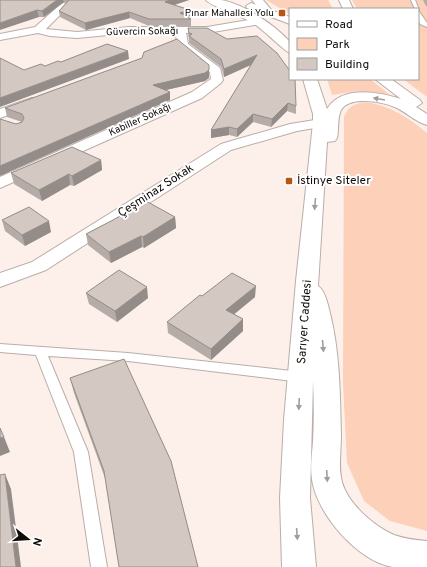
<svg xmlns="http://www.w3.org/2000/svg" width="427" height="567" font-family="Overpass,sans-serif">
<rect width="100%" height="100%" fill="#fdf0ea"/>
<!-- green -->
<path fill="#fcd0b9" d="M266,0H328L333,9H290V14Z
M352,0H427V97L403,79H418V9H357Z
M327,79H370L390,95L357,91L332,95Z
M366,102C390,106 408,117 427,133V531L390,521L364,501L347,463L343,383L344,117C349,106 353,104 366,102Z"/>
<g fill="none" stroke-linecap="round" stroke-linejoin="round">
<defs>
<path id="lane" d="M411,0H415L419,10L415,9Z
M418,10L427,23V27L420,24L418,18Z
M0,344L128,353L301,372L305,374L307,377L305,380L301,382L128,361L48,356L88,452L107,567H91L74,452L36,355L0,352Z"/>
<path id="street" d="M64,3L69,6L46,29L77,32L129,27H207L260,18L265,21L260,24L207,33H186L188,44L220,68L223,80L221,83L202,98L0,188V177L192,92L211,79L210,72L179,47L175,33H129L77,38L50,36L38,33L0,40V34L35,27L61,4Z
M32,98L37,99L39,102L37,105L0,118V109Z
M321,119L326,120L328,123L326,126L297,131L231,150L46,270L0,287V273L32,262L221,144L290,124Z"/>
<path id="secondary" d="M252,0H263L273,12L271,14H263Z
M339,0H349L353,9H343Z"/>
<path id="primary" d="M206,0C211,0 216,0 221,0C244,4 275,25 290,42V53C284,51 261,27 251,22C242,16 210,6 206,0Z
M251,3L290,17V24L247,8L246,6Z
M303,79H317L327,109C342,85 378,92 401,99L375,79H391L420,100L422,103L416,107L427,114V125C416,122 407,113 397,108C384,102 350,95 341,110C337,118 339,130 337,138L335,141L327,142L318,286C325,290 328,305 330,313C340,353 340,395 341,436C341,451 338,467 342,482C348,504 374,526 394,535C405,539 416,540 427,541V567C416,567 404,567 393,567C358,562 316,513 312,479C310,467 312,454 313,442C314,422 314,401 313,381L310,498L316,567H282L280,498L284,420L296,281L313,123V114Z"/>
</defs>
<!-- lane casing -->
<use href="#lane" stroke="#b9aea8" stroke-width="2"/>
<!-- street casing -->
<use href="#street" stroke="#b9aea8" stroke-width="2"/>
<!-- secondary casing -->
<use href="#secondary" stroke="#b9aea8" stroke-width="2"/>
<!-- primary casing -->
<use href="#primary" stroke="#b9aea8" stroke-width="2"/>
<!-- lane -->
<use href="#lane" fill="#fff" fill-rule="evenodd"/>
<!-- street -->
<use href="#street" fill="#fff" fill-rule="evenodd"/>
<!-- secondary -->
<use href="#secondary" fill="#fff" fill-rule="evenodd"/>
<!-- primary -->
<use href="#primary" fill="#fff" fill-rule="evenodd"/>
</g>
<!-- wall -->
<path fill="#b5aca7" d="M0,0H189L174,5L190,10V16L187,17L191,19V26H149L130,18L86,30L60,17L59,11L66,3L64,2L44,17H39Z
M423,0H427V6H426Z
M188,28L227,39L296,106V114L287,111L271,127L253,122L237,137L229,135L211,138V130L251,65L224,77L221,67L189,43V40L188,34Z
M209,70V78L205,81L166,90L170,92V100L16,124L22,122L7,117L5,108Z
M101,160L102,170L74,186L70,185L42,201L14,184L11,173Z
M175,217L176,228L144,248L142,247L111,263L88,245L86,234L113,220Z
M2,220L51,232L25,246L5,231Z
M86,293L148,298L117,322L89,304Z
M202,296L255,297L234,314L243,319V331L211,360L168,333L167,322Z
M70,378L198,567L106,481L74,393Z"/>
<!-- shaded-wall -->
<path fill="#948c88" d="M57,0H63L64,2L44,17L42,11Z
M170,0H189L165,8V2Z
M37,10L39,17L0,30V23Z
M190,10V16L181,19L180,13Z
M129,12L130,18L86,30L85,23Z
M128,51L129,59L0,107V98Z
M257,55V62L224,77V69Z
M209,70V78L205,81L153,93V85Z
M170,92V100L0,176V166Z
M288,103L287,111L271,127L272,119Z
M253,114V122L237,137V129Z
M229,127V135L211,138V130Z
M101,160L102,170L74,186L72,176Z
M69,174L70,185L42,201L39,190Z
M175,217L176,228L144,248L143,237Z
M49,221L51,232L25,246L22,235Z
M141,236L142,247L111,263L109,252Z
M256,286L255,297L226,321V310Z
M147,287L148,298L117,322L115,311Z
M243,319V331L211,360V349Z
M4,437L10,452L0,456V438Z
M5,474L11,489L21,567H16Z"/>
<!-- building -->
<path fill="#d3c8c2" stroke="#948c88" d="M0,0H57L42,11L37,10L0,23Z
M69,0H170L165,2L190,10L180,13L191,19H149L129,12L85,23L59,11Z
M188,28H207L227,39L257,36L277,53L290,71V79H295L296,106L288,103L272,119L253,114L237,129L229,127L211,130L257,55L224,69L221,59L189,36L192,34L189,33Z
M177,39L209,65V70L205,73L153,85L170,92L0,166V119L16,124L22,122L24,118L22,114L5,108L142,58L144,52Z
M107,44L128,51L0,98V58L24,70L41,64L45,66L58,61L61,62Z
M72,147L101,160L72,176L69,174L39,190L11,173Z
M146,201L175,217L143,237L141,236L109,252L86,234L113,220Z
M29,207L49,221L22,235L2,220Z
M119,270L147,287L115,311L86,293Z
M232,273L256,286L226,310L243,319L211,349L167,322L200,295L202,296Z
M124,359L171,461L198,567H119L104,471L70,378Z
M0,428L4,437L0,438Z
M5,474L16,567H0V475Z"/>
<!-- one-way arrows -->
<defs><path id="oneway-solid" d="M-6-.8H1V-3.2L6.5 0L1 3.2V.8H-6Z"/></defs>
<g fill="#9f9e9d">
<use href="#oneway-solid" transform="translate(379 99) rotate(-170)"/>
<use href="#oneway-solid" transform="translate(315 204) rotate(95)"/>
<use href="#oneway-solid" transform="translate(323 346) rotate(85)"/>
<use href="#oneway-solid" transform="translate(299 404) rotate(93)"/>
<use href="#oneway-solid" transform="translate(327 476) rotate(87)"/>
<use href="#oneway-solid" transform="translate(297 534) rotate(86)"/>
</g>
<!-- markers -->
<g fill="#b65612" stroke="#fff" stroke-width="1.5">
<rect x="278" y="9" width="8" height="8" rx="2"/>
<rect x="285" y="177" width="8" height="8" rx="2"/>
</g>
<g text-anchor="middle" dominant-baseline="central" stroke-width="4" stroke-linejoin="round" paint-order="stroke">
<!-- far-poi labels -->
<g font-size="10" fill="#100c0a" stroke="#fff" text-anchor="end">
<text x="274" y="13">Pınar Mahallesi Yolu</text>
</g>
<!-- far-street labels -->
<g font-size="10" fill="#100c0a" stroke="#fff">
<text transform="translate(142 32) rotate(-1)">Güvercin Sokağı</text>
<text transform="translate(140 120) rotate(-24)">Kabiller Sokağı</text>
</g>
<!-- poi labels -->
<g font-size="12" fill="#100c0a" stroke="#fff" text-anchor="start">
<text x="297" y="181">İstinye Siteler</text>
</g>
<!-- street labels -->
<g font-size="12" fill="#100c0a" stroke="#fff">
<text transform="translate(156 191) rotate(-33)">Çeşminaz Sokak</text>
<text transform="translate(305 322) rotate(-86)">Sarıyer Caddesi</text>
</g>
</g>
<!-- legend -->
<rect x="289" y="8" width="130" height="72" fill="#ffffff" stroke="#9f9e9d"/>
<rect x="297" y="21" width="20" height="6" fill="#ffffff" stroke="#9f9e9d"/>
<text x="325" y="28" font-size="12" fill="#100c0a">Road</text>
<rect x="297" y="38" width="20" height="12" fill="#fcd0b9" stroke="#9f9e9d"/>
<text x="325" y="48" font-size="12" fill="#100c0a">Park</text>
<rect x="297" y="58" width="20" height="12" fill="#d3c8c2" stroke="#9f9e9d"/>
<text x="325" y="68" font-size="12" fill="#100c0a">Building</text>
<!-- north arrow -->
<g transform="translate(28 539) rotate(107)" stroke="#ffffff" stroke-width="3" paint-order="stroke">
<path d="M0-3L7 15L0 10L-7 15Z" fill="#100c0a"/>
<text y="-6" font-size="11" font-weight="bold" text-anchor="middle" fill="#100c0a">N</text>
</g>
</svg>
